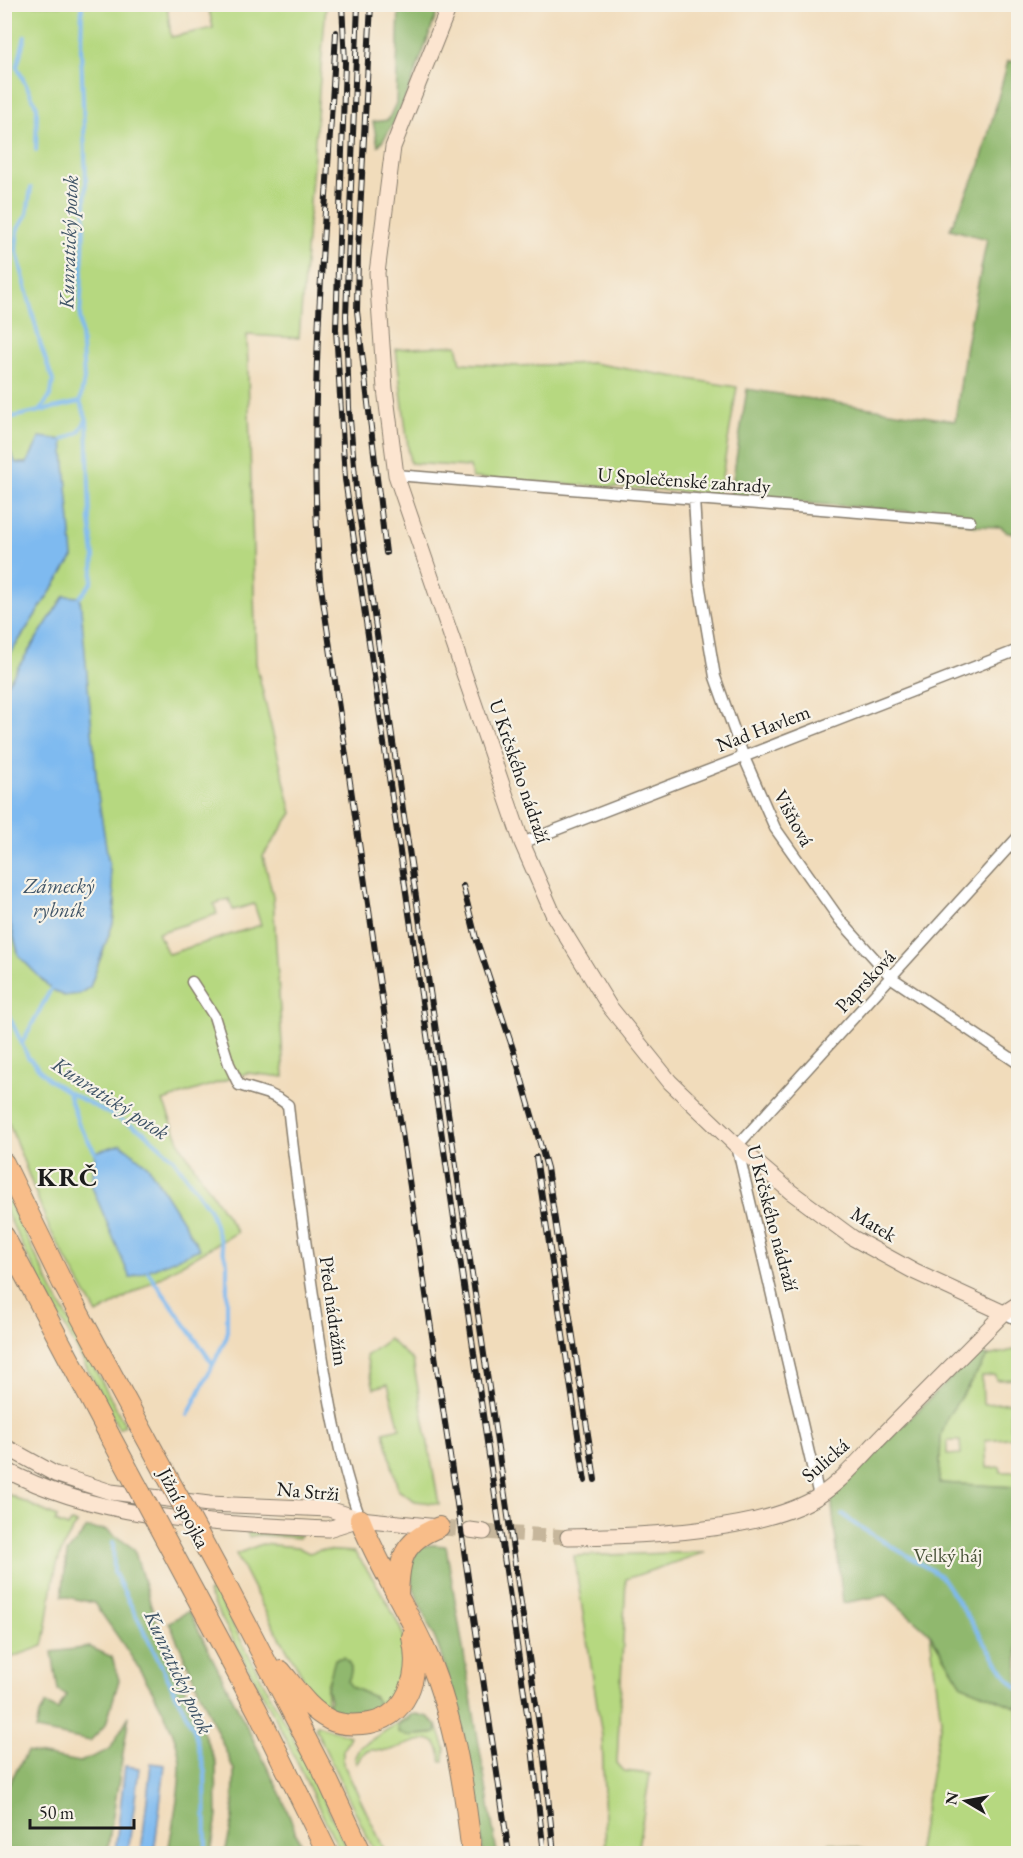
<svg xmlns="http://www.w3.org/2000/svg" width="1023" height="1858" font-family="'EB Garamond',serif">
<rect width="100%" height="100%" fill="#f7f3e8"/>
<filter id="ink" filterUnits="userSpaceOnUse"><feTurbulence type="fractalNoise" baseFrequency=".0167" numOctaves="2"/><feDisplacementMap in="SourceGraphic" scale="12" xChannelSelector="R" yChannelSelector="G"/><feConvolveMatrix kernelMatrix="1 2 1 2 8 2 1 2 1" color-interpolation-filters="sRGB"/></filter>
<filter id="wash" filterUnits="userSpaceOnUse"><feTurbulence type="fractalNoise" baseFrequency=".008" numOctaves="4" result="noise"/><feDisplacementMap in="SourceGraphic" scale="24" xChannelSelector="R" yChannelSelector="G"/><feGaussianBlur stdDeviation="1.35" result="paint"/><feColorMatrix in="noise" values="0 0 0 0 0 0 0 0 0 0 0 0 0 0 0 0 0 1.4 0 .05"/><feComposite in="paint" operator="in"/></filter>
<g filter="url(#wash)">
<rect width="100%" height="100%" fill="#f1dcbb"/>
<!-- green -->
<path fill="#b6d880" stroke="#697a4e" stroke-width="1.5" fill-rule="evenodd" d="M5,5H167L171,37L213,28L208,5H326L299,338L247,335L256,664L292,813L263,856L273,896L284,1077L247,1073L163,1101L181,1146L237,1232L97,1314L49,1228L5,1113L4,904L19,956L90,987L113,923L115,903L64,596L5,689V662L73,557L40,438L27,463H16L5,442ZM229,899L233,910L254,904L261,925L168,954L158,933L217,914L214,904Z
M457,345L461,363L517,366L592,363L737,387L719,494L472,478L470,467L410,463L396,349Z
M5,1193L53,1291L125,1425L119,1429L26,1253L5,1209Z
M389,1339L413,1361L439,1504L415,1501L398,1490L384,1432L400,1428L388,1384L374,1388L366,1356Z
M1018,1349V1379L996,1380L995,1375L982,1376L983,1404L1018,1402V1407L1014,1408V1412L1010,1413L1011,1428L1018,1433V1437L985,1440L987,1468L1000,1467L1001,1472H1018V1568L1016,1487L939,1483L941,1436L948,1416L988,1356ZM947,1441H960L961,1454L947,1455Z
M5,1493L57,1517L55,1522L68,1527L71,1522L77,1524C47,1565 54,1600 43,1646L5,1660Z
M247,1532L300,1535L299,1538L258,1535L249,1537Z
M262,1544L297,1547L309,1553L320,1550L354,1552C369,1570 409,1634 408,1655C407,1668 402,1683 399,1696L373,1716L374,1697L351,1687L348,1681C353,1670 352,1665 344,1657C335,1667 330,1674 327,1686C325,1696 330,1698 325,1710L306,1690L302,1675L268,1617L236,1554Z
M705,1552L626,1579L617,1763L624,1771L650,1774L637,1853H606L602,1736L574,1556Z
M214,1589L306,1763L349,1853H341L275,1717L208,1593Z
M930,1634L962,1685L1018,1708V1853L917,1854L941,1720Z
M410,1715L407,1736L433,1734L438,1730L437,1725L445,1748L444,1761H441C440,1721 404,1749 386,1751C379,1751 370,1747 363,1754C359,1757 360,1761 356,1764L355,1757L360,1747Z
M317,1725L350,1736L343,1751V1763L386,1853H375L315,1728Z
M830,1842L881,1853H828Z"/>
<!-- forest -->
<path fill="#90b86e" stroke="#566a45" stroke-width="1.5" d="M399,5H440C427,38 401,123 378,146L373,122L388,120L396,103Z
M1008,61L1018,62V437L1012,451L1018,463V535L1007,532L1001,527L975,526L929,513L730,497L747,389L955,421L966,345L987,239L950,229L980,165Z
M978,1351L988,1356L948,1416L941,1436L939,1483L1016,1487L1018,1708L962,1685L930,1634L886,1595L843,1603L831,1497Z
M87,1528L107,1530L134,1549L154,1615L216,1763L217,1816L211,1853H168C172,1825 180,1795 180,1766C181,1723 120,1639 94,1603L62,1596L67,1553Z
M433,1545L446,1546L497,1853H483C476,1785 462,1718 440,1652C432,1628 414,1599 411,1575C409,1563 414,1555 421,1546Z
M189,1611L281,1795L304,1853H225L233,1819L234,1770L169,1622Z
M90,1647L112,1657L119,1680L106,1724L90,1741L36,1730L39,1715L46,1704L58,1710L66,1695L58,1690L52,1652Z
M344,1657C352,1665 353,1670 348,1681L351,1687L374,1697L380,1707L373,1716L352,1719L325,1710L330,1700L327,1688L335,1659Z
M416,1714L428,1717L437,1725L436,1733L407,1736L399,1732L398,1724L408,1720L410,1715Z
M129,1716L107,1853H5V1790L27,1752L80,1762L109,1750Z"/>
<!-- water -->
<path fill="#7ebaf0" stroke="#4d6b86" stroke-width="1.5" d="M40,437L63,440L73,557L5,662V442L16,463H27Z
M64,596L80,597L98,795L115,903L113,923L90,987L79,994L64,996L51,989L19,956L5,904L4,689Z
M121,1144L148,1166L200,1249L130,1278L92,1187L95,1152Z
M151,1763L165,1765L154,1853H141Z
M125,1766L139,1768L128,1853H115Z"/>
<g fill="none" stroke-linecap="round" stroke-linejoin="round">
<!-- stream -->
<path stroke="#7ebaf0" stroke-width="4" d="M25,36L17,67L37,107L36,150
M31,188L27,214L18,229L16,248L40,343L53,381L51,394L41,410
M80,402L87,420L90,520L94,557L92,582L80,597
M4,419L80,402L84,379L80,317L86,182L81,50L82,4
M63,440L79,432L86,420
M4,1005L28,1057L49,1080L68,1092L144,1132L173,1158L210,1210L227,1263V1336L188,1415
M22,1043L51,989
M68,1093L79,1125L95,1152
M148,1272L213,1364
M843,1514L853,1523L941,1576L1008,1678L1018,1688
M113,1542L114,1572L194,1730L205,1773L206,1854"/>
</g>
</g>
<g filter="url(#ink)">
<g fill="none" stroke-linecap="round" stroke-linejoin="round">
<!-- secondary-tunnel -->
<path stroke="#c6b69b" stroke-width="15" stroke-dasharray="15 8" stroke-linecap="butt" d="M441,1528L470,1530
M484,1532L568,1537"/>
<defs>
<path id="street" d="M396,475L970,521
M694,499L699,582L715,677L743,755L775,828L840,920L892,978L1018,1063
M522,843L1018,650
M192,982L214,1016L229,1064L239,1085C257,1091 273,1093 288,1105C295,1173 305,1241 315,1309C326,1380 336,1451 360,1519
M1004,1313L1018,1320
M819,1496L737,1146L1018,837"/>
<path id="secondary" d="M450,4L393,147L377,273L385,389L396,475L522,843L554,916L609,1006L670,1082L737,1146L791,1192L853,1238L915,1272L1004,1313
M4,1446L55,1474L111,1492L209,1504L329,1509L360,1519L438,1527
M4,1469C103,1522 218,1523 328,1529L360,1519
M470,1530L484,1532
M568,1537C637,1536 760,1533 819,1496C844,1480 864,1454 885,1433C925,1393 964,1353 1004,1313L1018,1304"/>
<path id="highway" d="M4,1163L62,1282L137,1421
M4,1236L110,1436
M360,1519C377,1563 403,1602 423,1645C453,1710 464,1784 472,1854
M224,1581L328,1781L362,1854
M196,1596L258,1712L328,1854
M398,1597C399,1560 402,1541 439,1527
M281,1671C295,1688 309,1710 330,1720C340,1725 351,1725 362,1724C408,1721 421,1675 412,1637"/>
</defs>
<!-- street casing -->
<use href="#street" stroke="#867c6c" stroke-width="13"/>
<!-- secondary casing -->
<use href="#secondary" stroke="#867c6c" stroke-width="17"/>
<!-- highway casing -->
<use href="#highway" stroke="#867c6c" stroke-width="22"/>
<!-- street -->
<use href="#street" stroke="#fff" stroke-width="10"/>
<!-- secondary -->
<use href="#secondary" stroke="#fce5d0" stroke-width="15"/>
<!-- highway -->
<use href="#highway" stroke="#f8bd89" stroke-width="20"/>
<defs>
<path id="rail" d="M342,4L345,63L336,329L345,479L532,1747L544,1854
M358,4L346,316L349,408L357,500L544,1758L554,1854
M371,4L358,251L357,311L386,553
M336,32C327,215 306,398 320,580L509,1854
M463,886L476,938L514,1052L547,1168L595,1480
M536,1157L585,1481"/>
</defs>
<!-- rail casing -->
<use href="#rail" stroke="#1c1c1c" stroke-width="6"/>
<!-- rail -->
<use href="#rail" stroke="#f7f3e8" stroke-width="4" stroke-dasharray="11" stroke-linecap="butt"/>
<defs>
<path id="highway-bridge" d="M137,1421L224,1581
M110,1436L196,1596"/>
</defs>
<!-- highway-bridge casing -->
<use href="#highway-bridge" stroke="#867c6c" stroke-width="22" stroke-linecap="butt"/>
<!-- highway-bridge -->
<use href="#highway-bridge" stroke="#f8bd89" stroke-width="20"/>
</g>
</g>
<g text-anchor="middle" dominant-baseline="central" stroke-width="4.5" stroke-linejoin="round" paint-order="stroke">
<!-- street labels -->
<g font-size="20" fill="#1c1c1c" stroke="#f7f3e8">
<text transform="translate(684 480) rotate(4)">U Společenské zahrady</text>
<text transform="translate(763 728) rotate(-21)">Nad Havlem</text>
<text transform="translate(520 771) rotate(71)">U Krčského nádraží</text>
<text transform="translate(794 818) rotate(61)">Višňová</text>
<text transform="translate(865 981) rotate(-47)">Paprsková</text>
<text transform="translate(773 1218) rotate(75)">U Krčského nádraží</text>
<text transform="translate(874 1224) rotate(31)">Matek</text>
<text transform="translate(334 1311) rotate(82)">Před nádražím</text>
<text transform="translate(825 1460) rotate(-41)">Sulická</text>
<text transform="translate(308 1491) rotate(5)">Na Strži</text>
<text transform="translate(184 1508) rotate(62)">Jižní spojka</text>
</g>
<!-- park labels -->
<g font-size="20" fill="#4a543a" stroke="#f7f3e8">
<text x="948" y="1555">Velký háj</text>
</g>
<!-- water labels -->
<g font-size="21" font-style="italic" fill="#3e5366" stroke="#f7f3e8">
<text transform="translate(68 242) rotate(-88)">Kunratický potok</text>
<text x="59" y="885">Zámecký<tspan x="59" dy="24">rybník</tspan></text>
<text transform="translate(111 1098) rotate(33)">Kunratický potok</text>
<text transform="translate(179 1672) rotate(65)">Kunratický potok</text>
</g>
<!-- district labels -->
<g font-size="26" font-weight="bold" letter-spacing="1.5" fill="#1c1c1c" stroke="#f7f3e8">
<text x="68" y="1177">KRČ</text>
</g>
</g>
<!-- margin -->
<rect width="1023" height="1858" fill="none" stroke="#f7f3e8" stroke-width="24"/>
<!-- north arrow -->
<g transform="translate(966 1801) rotate(280)" stroke="#f7f3e8" stroke-width="4.5" paint-order="stroke">
<path d="M0-4.5L10 22L0 15L-10 22Z" fill="#1c1c1c"/>
<text y="-9" font-size="16" font-weight="bold" text-anchor="middle" fill="#1c1c1c">N</text>
</g>
<!-- scale -->
<path d="M30 1819v9h104v-9" fill="none" stroke="#1c1c1c" stroke-width="3"/>
<text x="39" y="1819" font-size="18" fill="#1c1c1c" stroke="#f7f3e8" stroke-width="4.5" paint-order="stroke">50 m</text>
</svg>
